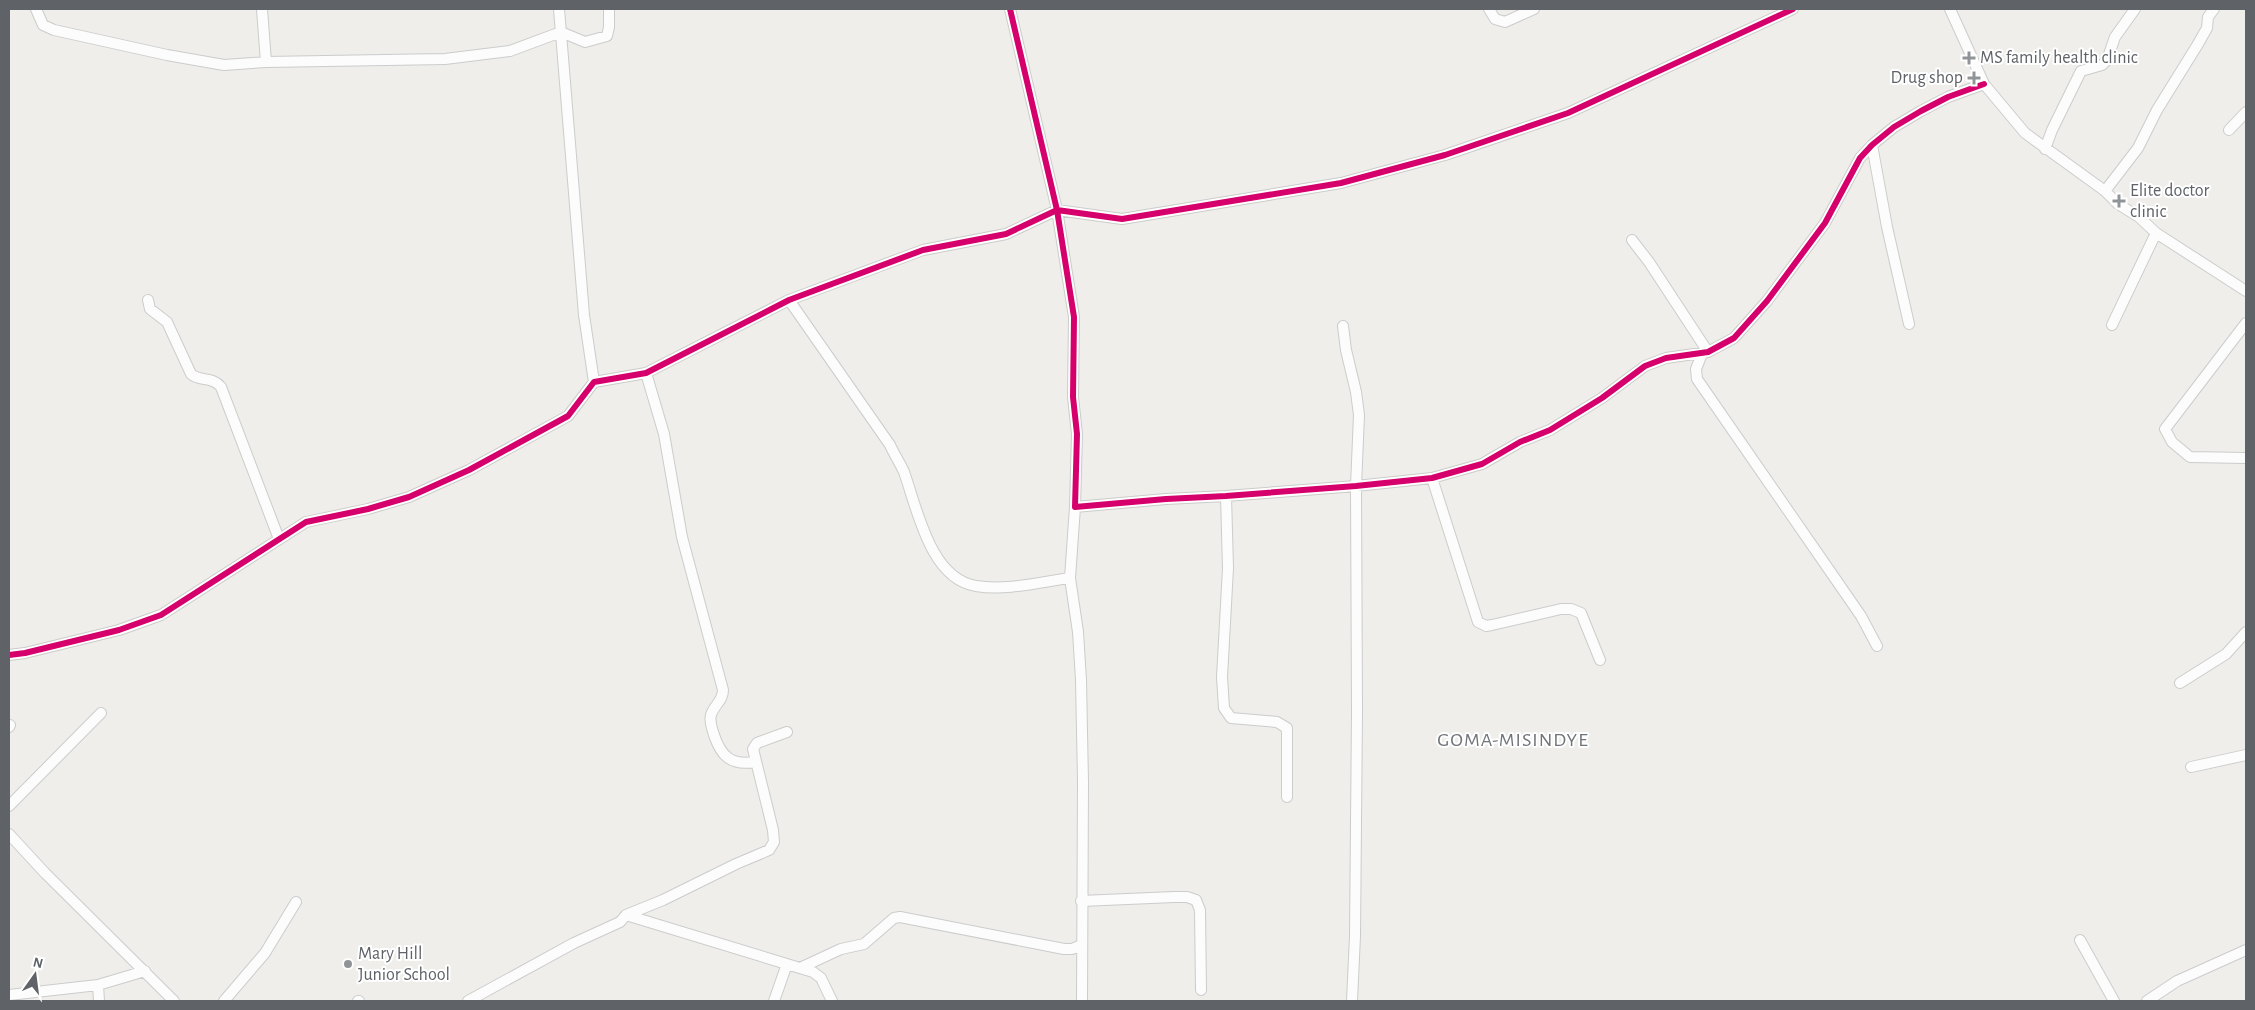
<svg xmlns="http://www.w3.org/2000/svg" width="2255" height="1010" font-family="'Alegreya Sans',sans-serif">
<rect width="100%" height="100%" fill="#efeeea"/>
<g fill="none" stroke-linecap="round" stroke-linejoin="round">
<defs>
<path id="street" d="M36,9L43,25L54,30L167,55L224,65L266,62L445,59L510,51L561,32L585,42L607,36L609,27V9
M262,9L266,62
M559,9L584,315L594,382
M1010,9L1057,210L1074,317L1073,397L1077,434L1075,507L1166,499L1226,496L1356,486L1432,478L1482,464L1520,442L1550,430L1602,398L1645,366L1666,358L1708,352L1734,338L1767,301L1825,223L1860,158L1872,145L1894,127L1921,111L1948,97L1984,84
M1489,9L1495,19L1505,22L1534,9
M1950,9L1984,84L2025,133L2105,191L2118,204L2139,217L2156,233L2246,291
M2229,130L2246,112
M1872,145L1887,227L1909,324
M2045,149L2052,130L2081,71L2102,65L2107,60L2115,37L2135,9
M2105,191L2138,148L2157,110L2198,44L2207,28L2208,17L2214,9
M1632,240L1649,262L1708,352
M148,300L150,309L167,322L191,374C200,382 212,376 221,387L279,539
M789,300L890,445C894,454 900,463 904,472C917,508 930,579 976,586C1006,591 1040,582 1070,578
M2246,323L2165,429L2172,442L2190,457L2246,458
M2112,325L2156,233
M1343,326L1346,350L1356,392L1359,415L1356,486L1357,712L1355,936L1352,1001
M1702,354L1696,369L1697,379L1861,616L1877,646
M646,373L664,434L682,537L723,690C723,701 714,705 711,715C709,722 712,728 714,735C721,756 731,766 755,762
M1432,478L1478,622L1486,626L1492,625L1561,609H1571L1581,613L1600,660
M1226,496L1228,568L1222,677L1224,708L1231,718L1277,722L1287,728V797
M1075,507L1070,578L1078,632L1081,680L1083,782L1082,1001
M9,655L25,653L119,630L161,615L306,522L368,509L409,497L469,470L568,416L594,382L646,373L789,300L923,250L1006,234L1057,210L1122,219L1341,183L1445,155L1568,113L1793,9
M2180,683L2226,654L2246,632
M9,727L10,725
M2191,767L2246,755
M9,806L101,713
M9,834L45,873L174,1001
M1081,901L1174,897H1187L1196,900L1200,910L1201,990
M626,915L813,972L821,978L832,1001
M2080,940L2114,1001
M800,968L841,949L864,944L894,918L900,917L1064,949H1072L1081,945
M98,985L99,1001
M9,995L98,985L145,971
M224,1001L265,953L296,902
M358,1001H359
M468,1001L574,943L620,922L626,915L663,900L736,864L769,850L774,842L773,830L753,749L757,743L787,732
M774,1001L787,964
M2147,1001L2177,981L2246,950"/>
</defs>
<!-- street casing -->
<use href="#street" stroke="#cbcccc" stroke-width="12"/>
<!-- street -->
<use href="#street" stroke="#fdfcfc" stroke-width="10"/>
<defs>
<path id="cycleway" d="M1010,9L1057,210L1074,317L1073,397L1077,434L1075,507L1166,499L1226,496L1356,486L1432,478L1482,464L1520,442L1550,430L1602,398L1645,366L1666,358L1708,352L1734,338L1767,301L1825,223L1860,158L1872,145L1894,127L1921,111L1948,97L1984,84
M9,655L25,653L119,630L161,615L306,522L368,509L409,497L469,470L568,416L594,382L646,373L789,300L923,250L1006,234L1057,210L1122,219L1341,183L1445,155L1568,113L1793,9"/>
</defs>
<!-- cycleway casing -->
<use href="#cycleway" stroke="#fff" stroke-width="9"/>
<!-- cycleway -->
<use href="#cycleway" stroke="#d6006c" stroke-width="6"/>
</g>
<!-- markers -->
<g fill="#919496" stroke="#fff" stroke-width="2">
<path d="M1966.5 50.5h5v5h5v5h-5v5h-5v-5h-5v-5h5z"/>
<path d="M1971.5 70.5h5v5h5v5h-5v5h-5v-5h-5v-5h5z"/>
<path d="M2116.5 193.5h5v5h5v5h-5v5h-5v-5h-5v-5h5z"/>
<circle cx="348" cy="964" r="5"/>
</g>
<g text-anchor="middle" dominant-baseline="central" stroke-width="4" stroke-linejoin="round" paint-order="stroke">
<!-- poi labels -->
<g font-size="18" fill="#5f6368" stroke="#fff" text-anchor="start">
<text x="1980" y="58">MS family health clinic</text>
<text x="1963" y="78" text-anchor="end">Drug shop</text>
<text x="2130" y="191">Elite doctor<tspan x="2130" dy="21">clinic</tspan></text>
<text x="358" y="954">Mary Hill<tspan x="358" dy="21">Junior School</tspan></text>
</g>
<!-- quarter labels -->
<g font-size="20" letter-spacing="1" fill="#70757a" stroke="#fff">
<text x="1513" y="740">GOMA-MISINDYE</text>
</g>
</g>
<!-- border -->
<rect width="2255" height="1010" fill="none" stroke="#5f6368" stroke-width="20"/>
<!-- north arrow -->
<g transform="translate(35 975) rotate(14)" stroke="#ffffff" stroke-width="4" paint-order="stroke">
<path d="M0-4L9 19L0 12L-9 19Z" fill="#5f6368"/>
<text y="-8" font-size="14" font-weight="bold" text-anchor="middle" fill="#5f6368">N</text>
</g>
</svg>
